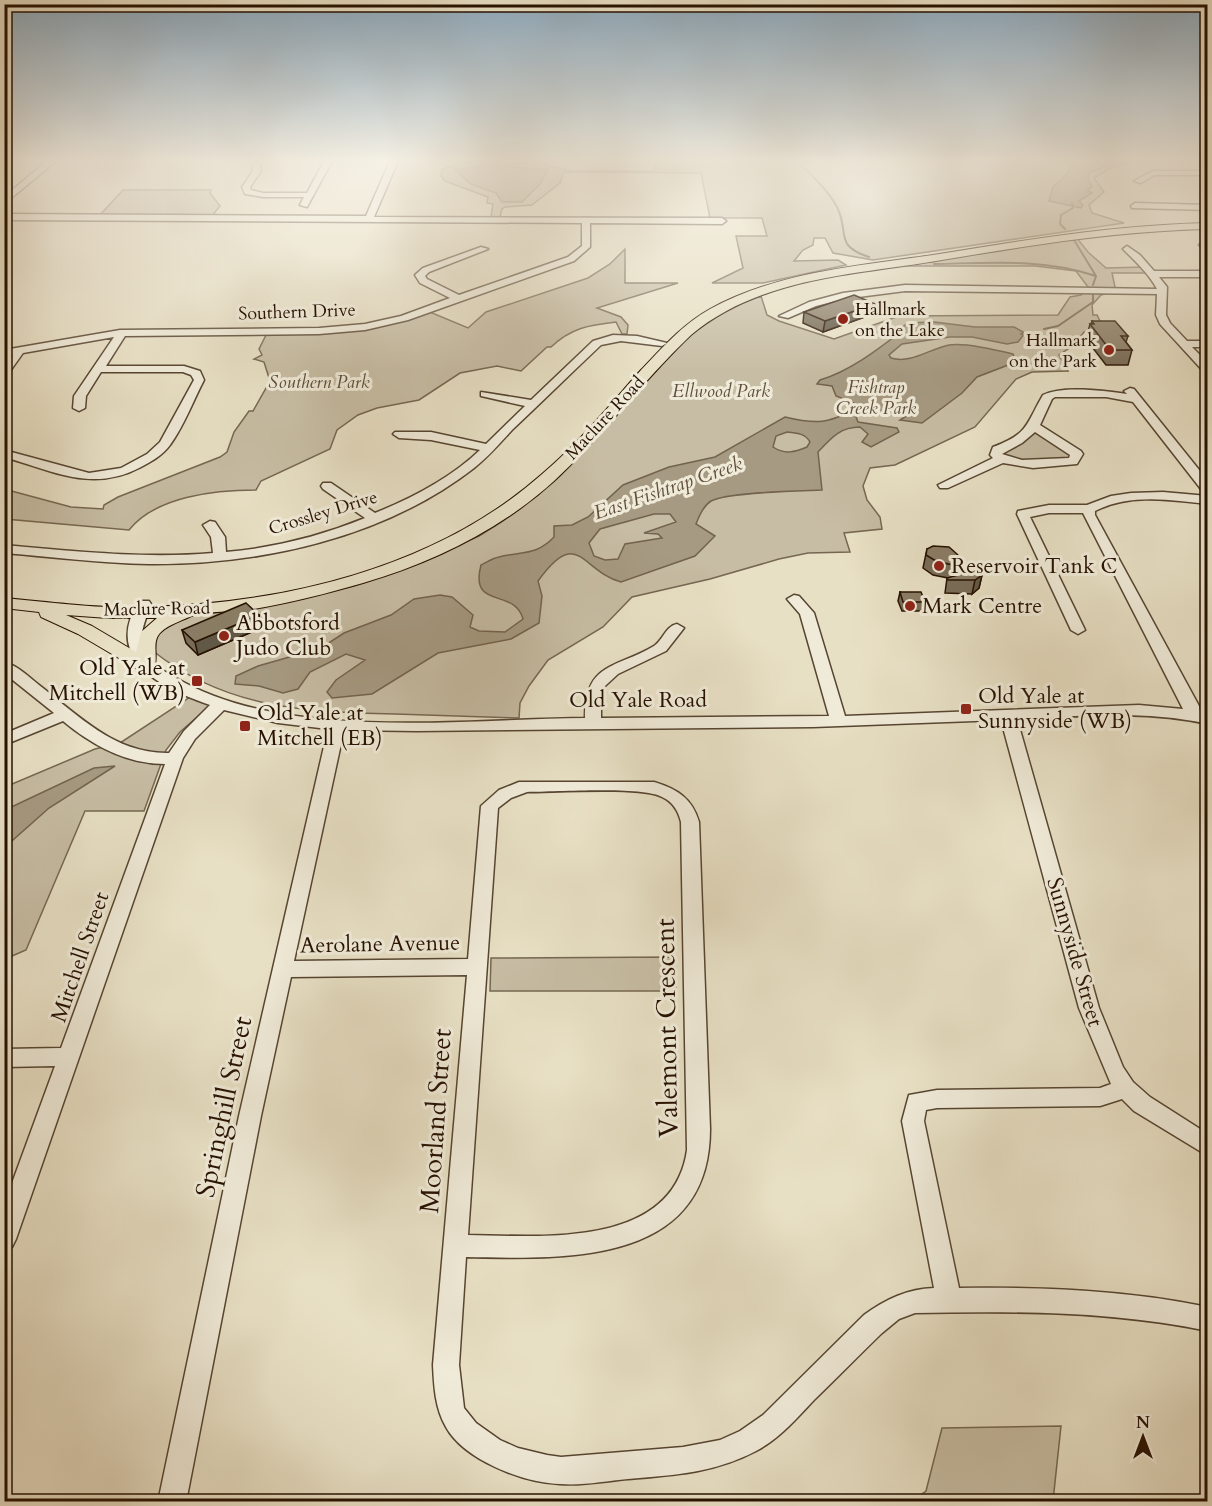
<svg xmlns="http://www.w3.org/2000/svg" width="1212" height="1506" font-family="Cardo,serif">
<rect width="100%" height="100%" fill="#e8e0c5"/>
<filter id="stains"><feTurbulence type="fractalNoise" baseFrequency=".00333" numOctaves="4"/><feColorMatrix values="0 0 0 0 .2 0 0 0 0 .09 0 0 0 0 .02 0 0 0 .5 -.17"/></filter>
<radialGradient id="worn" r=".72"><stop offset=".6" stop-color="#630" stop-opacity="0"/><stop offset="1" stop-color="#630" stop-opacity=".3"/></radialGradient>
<!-- green -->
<path fill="#c7bda4" stroke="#766752" stroke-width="1.5" d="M477,161L543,165L572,171H653L656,170L654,161H1151L1153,162L1116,165L1094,178L1104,192L1089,205L1092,213L1124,223L873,260L833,253L825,238H814L813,245L803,250L794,261L838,260L846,265L763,283H712L743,268L736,236H767L762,218H710L701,173L564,172L560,183L532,205L505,207L502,209L500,217H491L493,204L487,203L488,197L445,181L441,176L442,170L445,168Z
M123,190H211L210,193L220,206L212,216L100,215Z
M1076,237L1088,252L1106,268L1145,267L1151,273H1112L1115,287L1111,292L1101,295L1092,305L1093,315H1097L1100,321L1096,330L1084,332L1074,345L1059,355L1068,371L1032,372L1016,379L975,427L895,465L870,468L863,486L867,500L880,517L882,529L844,533L850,552L808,553L779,559L710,579L632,597L603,627L548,660L529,686L520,703L519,718C477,717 436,715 395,714C306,712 226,709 153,651L152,640L172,622L192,616L259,607L354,586L401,570L479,536L503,521L542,490L689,335L718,312L761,296L767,315L779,321L834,339L899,316L1058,315L1070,297L1081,295L1088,287L1076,271L1035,266H897Z
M625,249V283H678L597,308L621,317L628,325L627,334H622L616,322C589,325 571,328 551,347H547L521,371L497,366L460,373L419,400L377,408L358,415L337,430L330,449L261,481L256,490C216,490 156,496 129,530L5,519L4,489L71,507L103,509L104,505L118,497L220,457L227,452L234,432L249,411H253L270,381L264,362L254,359L262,355L259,349L267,333C329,333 372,332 430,312L468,328L486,312L588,278L610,264Z
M1036,432L1074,454L1069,459L1016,460L1002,454V451Z
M193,695L212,704L180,732L166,750L144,811H85L26,950L5,959V787L95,749L120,743Z
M674,957L676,991H490L491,958Z
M1061,1426L1053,1501H912L926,1491L942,1428Z"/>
<!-- water -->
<path fill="#a69a82" stroke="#73634e" stroke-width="1.5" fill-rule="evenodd" d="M1075,161H1105L1106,166L1089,173L1088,179L1092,187L1087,190L1092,193L1079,201L1083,205L1081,208L1049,201L1053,187L1067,174Z
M489,165L548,170L540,184L522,202H502L496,193L471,184L455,170Z
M934,322L975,327H1014L1025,333L1018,342L1007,344L972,337H950L902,344L889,355L891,358C911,364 929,349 949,345C965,342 997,350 1013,354L1016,362L977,377L962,393L922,423L900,420L916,410L914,404L906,403L888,408L892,413L883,414L875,410L856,417L858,422L897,428L899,432L871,447L862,442L868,434L860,427C840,427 831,438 818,452L822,490C799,491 727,492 711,501C703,506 699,516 696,524L715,536L695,556L621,582C581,571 578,525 538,581L542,596L539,623L511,639L438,653L372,694L332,698L327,692L336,680L365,660L346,654L310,672L298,689L283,693L259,686L235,684L236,676L258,666L321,648L344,633L391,615L414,599L440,595L452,597L473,615L470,627L479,631L505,632L523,619C515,587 469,611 481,565C487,562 493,558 499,557C522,551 536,556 554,537V526L572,525L588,517L623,485L669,467L715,457L785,417C818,425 827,423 857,409L854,403L836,396L832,386L817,384L820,380C850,371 877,350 902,331L901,328L908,323ZM787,432C796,433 805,433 810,442L807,447C795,452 785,455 773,447L776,436ZM654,514H670L676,522L644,533L658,534L662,538L625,544L618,559L605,560L594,556L589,543L600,529Z
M115,766L49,808L5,847V810L94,768Z"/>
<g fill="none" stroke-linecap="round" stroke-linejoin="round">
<!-- stream -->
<path stroke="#73634e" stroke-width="2" d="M796,161C810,173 828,190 837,207C850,233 833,245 869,257
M1065,229L1060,224L1061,215L1073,208L1072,203
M1074,240L1096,276L1093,285
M934,264C989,263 1043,258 1096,276
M1044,329L1058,326L1093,302V294
M1021,334L1030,332"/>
<defs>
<path id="minor" d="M47,161H56L4,204V197Z
M324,161H332L307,207L300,205L304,197H263L245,194L242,187L253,171L252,164L256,162L260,164L261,171L250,187L251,190L263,193H307Z
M390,161H398L374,217L722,218L726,221L722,224L590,223V247L574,261L408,320L365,330L319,334L125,336L106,366H184L200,371L204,380C193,401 184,426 170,445C163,455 152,461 141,467C93,493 53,471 4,457V450L89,473L121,468L147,454L160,442L194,380L191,375L183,372H101L86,396L85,408L79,411L73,408L74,396L114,337L23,353L8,374L4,375V365L13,355L4,356V350L120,330L319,328L365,324L401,316L450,298L420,283L415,275L423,268L481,247L488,249L429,272L425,276L427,279L459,295L568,257L582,246V223L4,220V214L366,216Z
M1153,171H1198L1202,173L1198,175H1154L1141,183L1134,181Z
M1135,203L1208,205V210L1132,208L1131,206Z
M1203,242L1208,244V253L1199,245Z
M1127,246L1140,255L1154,271H1208V277H1159L1167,287L1166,315L1170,323L1187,341H1208V347H1192L1208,363V373L1204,372L1160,324L1156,315L1157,294L905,291L843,299L816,306L788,318L779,316L809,302L843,293L905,285L1157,289C1149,274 1135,261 1123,249Z
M613,335L637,336L667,343L662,346L621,341L601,345C571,373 542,402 512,430C500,443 488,457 474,468C384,538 261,565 149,564C101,563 53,557 4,553V545C74,551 143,559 213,553L211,537L203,525L210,521L215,522L225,537L226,552C273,548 321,536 365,518L323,489L321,486L323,483H331L375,513C412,498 451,478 480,450L431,440L399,438L393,434L395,432H431L486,444L525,406L481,396V392L531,400L593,341Z
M1130,388L1134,389L1208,481V494L1204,493L1133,402L1106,397H1055L1052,399L1040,425L1081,451L1083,454L1077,464L1033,468L1003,463L948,488H940L938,485L993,458L990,455L993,447C1029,433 1025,426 1043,395C1063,385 1105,391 1127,394L1124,391ZM1035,432L1070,455L1069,458L1022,460L1002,454L1022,443Z
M1163,492L1208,496V504C1171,500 1130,493 1095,511V515L1199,706L1200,712L1208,714V724C1145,710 1081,716 1017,719L1099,1008L1123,1067L1133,1082L1150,1097L1208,1134V1156L1134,1111L1122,1099L1100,1106L937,1108L926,1110L924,1121L959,1288C1043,1287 1125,1290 1208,1307V1331C1111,1311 1014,1311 915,1313L899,1319L882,1333C859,1355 837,1378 814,1400C796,1419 779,1439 756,1451C714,1473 675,1475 628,1479C606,1481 582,1486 560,1484C524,1483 464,1460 446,1427C435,1408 434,1386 433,1365L467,975L291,977L261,1116L186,1502H158L239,1116L328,729L278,723L224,710L195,739L183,758L16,1239L12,1247L4,1250V1205L55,1066L4,1067V1049L61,1048L165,764C126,764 92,745 63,721L4,745V734L54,713L4,673V662C17,665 29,677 39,685C79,716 115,754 169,753L184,731L210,705C163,689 102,660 139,601H149L151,604C146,619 137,637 144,652C150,664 165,672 176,678C286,742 461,719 585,718C585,662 615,669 654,646C663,640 666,626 677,624L684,628L666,651L618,674L605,686L601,696V718L829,716L800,614L787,599L794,595L799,596L814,613L845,716L1139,705L1183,709L1083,513H1049L1030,517L1085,630L1078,634L1071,630L1017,514L1018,511L1049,505H1087L1111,496L1131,493ZM1001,720L1079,1008L1111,1084L1100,1088L937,1090L909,1095L902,1121L934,1288C907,1289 886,1299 864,1315L763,1415L740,1431L720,1440L683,1447L561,1457L547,1455L518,1448L500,1440L476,1423L464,1408L459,1365L466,1257C565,1259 710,1266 710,1129L699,822C692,798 677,789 654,782H519L499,790L481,806L468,959L294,961L344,730L417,731L813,727ZM527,792C555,792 641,786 662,797C673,802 678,810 681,822L687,1150C673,1249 541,1236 468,1235L498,808L511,798Z"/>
<path id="major" d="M1208,223V229C1116,231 1026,246 936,261C852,275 759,278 691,335C642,381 603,436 554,481C500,530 432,563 363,583C325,594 286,604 247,610C231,612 202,611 189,617C181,621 168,625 161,632C150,642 160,659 153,670H139L78,634L41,617L39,612L4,608V598C50,602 96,609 143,607C282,604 434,569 541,475C578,444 609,406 641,370C662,348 683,324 710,309C778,272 857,266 933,255C1024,240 1115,225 1208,223ZM66,615L108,618H157L141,632L136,652L92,626Z"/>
</defs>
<!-- minor casing -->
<use href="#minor" stroke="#564531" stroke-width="3"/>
<!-- major casing -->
<use href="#major" stroke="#261100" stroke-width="2"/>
<!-- minor -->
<use href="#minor" fill="#f0ebd9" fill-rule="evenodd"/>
<!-- major -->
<use href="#major" fill="#e8e0c5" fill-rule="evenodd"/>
</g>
<!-- wall -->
<path fill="#786c58" stroke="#261100" stroke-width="1.5" d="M804,312L873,314L823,332L803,323Z
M1092,321L1128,336L1126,342L1132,350L1128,365H1106L1086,339L1090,324H1091Z
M927,549L957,566L954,576L982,575L979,588L972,594L945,593L947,578H948L933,575L923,568Z
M900,592L925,602L923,611H902L898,601Z
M259,615L261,628L198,655L186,643L182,630Z"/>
<!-- shaded-wall -->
<path fill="#615847" stroke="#261100" stroke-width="1.5" d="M875,304L873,314L823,332L825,321Z
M982,575L979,588L972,594L975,580Z
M259,615L261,628L198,655L195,642Z"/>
<!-- building -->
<path fill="#8b7d66" stroke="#261100" stroke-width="1.5" d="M854,295L875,304L825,321L804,312Z
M1092,321H1115L1128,336H1121L1132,350H1110L1090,324H1094Z
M933,546L949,547L958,555L957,566L936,561L926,555L927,549Z
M977,570L982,575L975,580H948L947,578Z
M900,592H921L925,602H903Z
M246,603L259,615L195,642L182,630Z"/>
<!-- sky -->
<linearGradient id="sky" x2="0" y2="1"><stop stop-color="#8daabf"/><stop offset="0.43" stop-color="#f5f1e5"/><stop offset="1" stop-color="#f5f1e5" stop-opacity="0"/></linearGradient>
<rect width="1212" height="372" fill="url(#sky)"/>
<!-- markers -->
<g fill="#8f2418" stroke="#f0ebd9" stroke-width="2">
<circle cx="843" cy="319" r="6"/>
<circle cx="1109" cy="350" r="6"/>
<circle cx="939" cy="566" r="6"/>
<circle cx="910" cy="606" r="6"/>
<circle cx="224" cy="636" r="6"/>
<rect x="191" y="675" width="12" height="12" rx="3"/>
<rect x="960" y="703" width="12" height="12" rx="3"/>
<rect x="239" y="720" width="12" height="12" rx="3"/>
</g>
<g text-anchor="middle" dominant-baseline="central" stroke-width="6" stroke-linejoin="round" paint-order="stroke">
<!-- far-poi labels -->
<g font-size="18" fill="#261100" stroke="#f0ebd9" text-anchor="start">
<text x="855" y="309">Hallmark<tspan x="855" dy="21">on the Lake</tspan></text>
<text x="1097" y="340" text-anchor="end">Hallmark<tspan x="1097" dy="21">on the Park</tspan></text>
</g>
<!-- far-street labels -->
<g font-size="18" fill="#261100" stroke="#f0ebd9">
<text transform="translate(297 312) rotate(-2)">Southern Drive</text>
<text transform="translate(605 418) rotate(-47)">Maclure Road</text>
<text transform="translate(323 513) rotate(-17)">Crossley Drive</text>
<text transform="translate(157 609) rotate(-1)">Maclure Road</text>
</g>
<!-- far-park labels -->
<g font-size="18" font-style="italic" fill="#5e4d39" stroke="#f0ebd9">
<text x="319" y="382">Southern Park</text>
<text x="876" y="387">Fishtrap<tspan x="876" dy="21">Creek Park</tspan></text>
<text x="721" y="391">Ellwood Park</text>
</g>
<!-- far-water labels -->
<g font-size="20" font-style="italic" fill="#604f3a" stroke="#f0ebd9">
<text transform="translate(668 488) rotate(-19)">East Fishtrap Creek</text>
</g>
<!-- poi labels -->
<g font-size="22" fill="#261100" stroke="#f0ebd9" text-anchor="start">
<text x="951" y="566">Reservoir Tank C</text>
<text x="922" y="606">Mark Centre</text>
<text x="236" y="623">Abbotsford<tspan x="236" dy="25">Judo Club</tspan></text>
<text x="185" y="668" text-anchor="end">Old Yale at<tspan x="185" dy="25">Mitchell (WB)</tspan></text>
<text x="978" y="696">Old Yale at<tspan x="978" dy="25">Sunnyside (WB)</tspan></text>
<text x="257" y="713">Old Yale at<tspan x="257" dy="25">Mitchell (EB)</tspan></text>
</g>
<!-- street labels -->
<g font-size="22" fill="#261100" stroke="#f0ebd9">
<text x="638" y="700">Old Yale Road</text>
<text transform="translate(380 944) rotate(-1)">Aerolane Avenue</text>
<text transform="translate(1075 952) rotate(74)">Sunnyside Street</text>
<text transform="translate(80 957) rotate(-71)">Mitchell Street</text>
</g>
<!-- near-street labels -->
<g font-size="27" fill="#261100" stroke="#f0ebd9">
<text transform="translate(667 1028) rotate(-91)">Valemont Crescent</text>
<text transform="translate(224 1107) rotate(-78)">Springhill Street</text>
<text transform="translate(436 1121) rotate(-86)">Moorland Street</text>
</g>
</g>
<!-- margin -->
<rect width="1212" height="1506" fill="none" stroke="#e8e0c5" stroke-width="24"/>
<rect x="6" y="6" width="1200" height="1494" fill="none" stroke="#261100" stroke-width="3"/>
<rect x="12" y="12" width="1188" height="1482" fill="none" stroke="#261100" stroke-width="1.5"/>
<!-- north arrow -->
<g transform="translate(1143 1437)" stroke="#f0ebd9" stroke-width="4.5" paint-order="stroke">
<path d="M0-4.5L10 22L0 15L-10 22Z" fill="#261100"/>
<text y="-9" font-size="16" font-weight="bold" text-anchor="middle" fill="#261100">N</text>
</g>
<rect width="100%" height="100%" filter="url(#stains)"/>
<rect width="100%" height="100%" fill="url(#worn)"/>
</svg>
